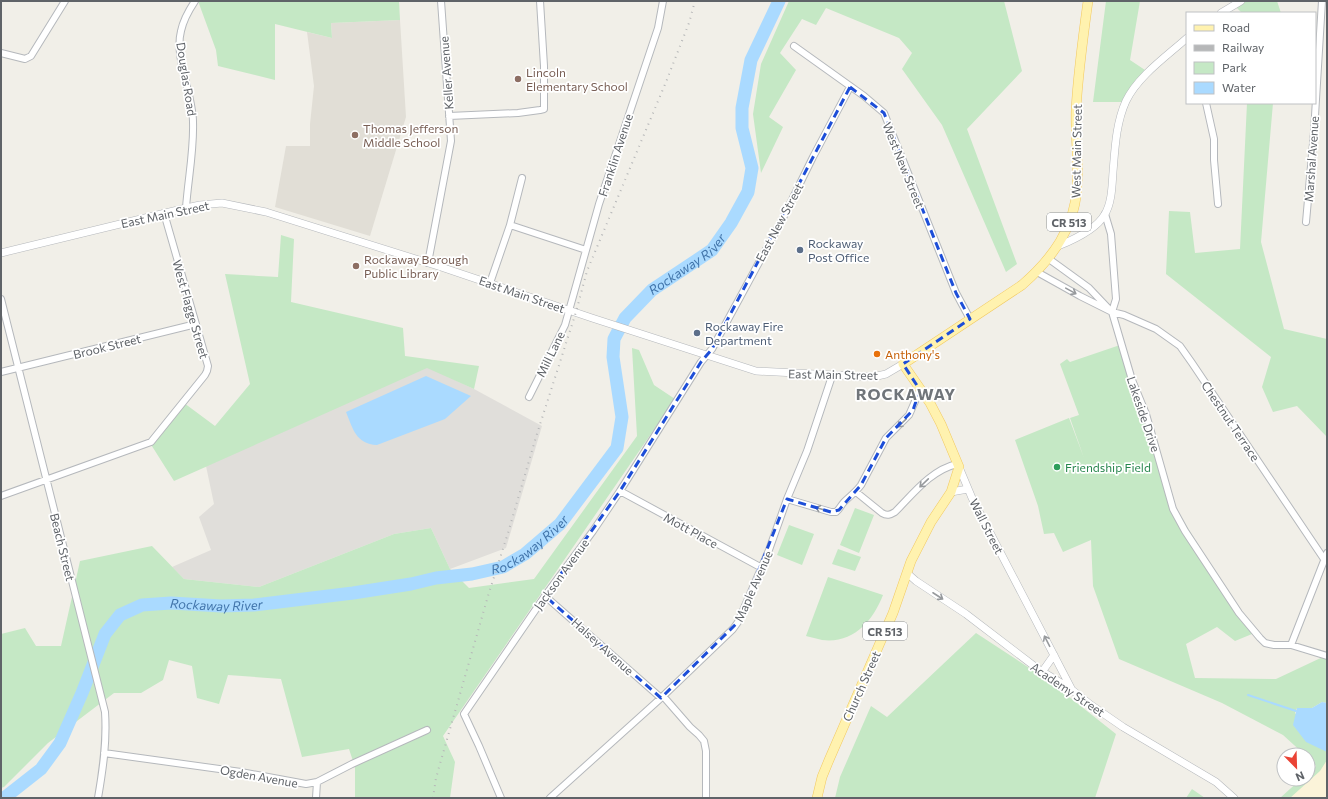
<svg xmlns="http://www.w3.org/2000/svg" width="1328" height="799" font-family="Commissioner,sans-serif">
<rect width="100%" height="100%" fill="#f1efe8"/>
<!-- industrial -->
<path fill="#e0deda" d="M427,367L474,389L542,426L506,548L450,569L431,528L394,534L259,587L184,579L172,567L211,550L199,517L214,504L206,466Z"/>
<!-- education -->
<path fill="#e1ded6" d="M400,20L406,117L370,236L275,207L286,146H310V124L314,86L307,32L332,38L331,23Z"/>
<!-- green -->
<path fill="#c5e8c5" d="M198,1H399L400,20L331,23L332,38L275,24V80L218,66L216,50Z
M789,1H1004L1022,71L967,129L1017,264L1006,272L942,125L902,69L912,53L899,38L826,8L816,25L802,19L780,53L796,70L769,117L783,127L761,173L753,114L761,64Z
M1106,1H1140L1130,60L1145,70L1122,102H1093Z
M1230,1H1277L1281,13H1242Z
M1247,103H1273L1261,242L1284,329L1327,339V437L1297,406L1273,412L1262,387L1271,357L1166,274L1169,211L1190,212L1195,253L1240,249Z
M281,235L294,239L291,302L403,328L405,356L479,366L474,389L427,368L174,481L150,443L184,403L215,426L250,384L225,274L278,277Z
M1120,345L1166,492L1252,634L1235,641L1217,627L1186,644L1195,678L1276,679L1327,655V703L1322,702L1312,708H1297L1295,713L1327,752V798H1280L1301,779H1308V773L1316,766L1308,758V755H1305L1283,735L1222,703L1119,659L1093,586L1091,540L1063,552L1054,533L1044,534L1038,506L1015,440L1069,418L1084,458L1070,418L1079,415L1060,364L1067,359L1070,362Z
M632,348L639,350L654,385L675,399L443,736L455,762L450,798H355V767L349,749L302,757L281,679L228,675L219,704L197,698L192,666L169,660L163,680L141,693H114L48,743L4,787L1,788V634L25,628L36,646H61L80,561L152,546L184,579L259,587L394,534L431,528L450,569L469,588L534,579L637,436Z
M855,508L874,515L859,553L840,545Z
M789,525L814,534L802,565L777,555Z
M838,549L861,557L855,571L832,564Z
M828,577L883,595C873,621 853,644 822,640C817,639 811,637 806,636Z
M976,633L1049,681L1116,734L1095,798H835L840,777L871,706L887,717Z
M1192,789L1205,798H1186Z"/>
<!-- sand -->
<path fill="#fbf3d9" d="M1327,760V798H1290L1320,771Z"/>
<!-- water -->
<path fill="#aadaff" d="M426,376L471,396L445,419L377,445C356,444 353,429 346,412Z
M1322,702L1327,703V752L1306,742L1293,725L1297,708H1312Z"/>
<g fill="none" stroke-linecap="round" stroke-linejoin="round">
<!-- stream -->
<path stroke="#aadaff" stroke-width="2" d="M1248,695L1296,711"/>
<!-- river -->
<path stroke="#aadaff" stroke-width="13" id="s1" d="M4,798L41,769L60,743L82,693L105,634L120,615L142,605L171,603L221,606L254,605L353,593L411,584L436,578L472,574L503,567L525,554L560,524L617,448L622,417L613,357L614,339L625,318L652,290L712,250L731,223L748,192L752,168L742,128V108L751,60L779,1"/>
<defs>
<path id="minor" d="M794,46L864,96L884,113L956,293L970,319
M1,53L25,59L31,56L65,1
M1206,103L1214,139V160L1218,204
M449,116L518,113L540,110L544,109V66L540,1
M522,178L510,225L586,250
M186,208C188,179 194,151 193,122C193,94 174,58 181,31C183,21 189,10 195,1
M1105,214L1111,234L1116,299L1112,312L1132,380L1146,414L1152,435L1173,509L1185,531L1239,613L1260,638L1265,643L1274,645H1291L1327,656
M1306,222L1314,132L1322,1
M1049,259L1089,288L1108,308
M428,263L451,141L441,1
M1037,272L1080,296L1112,312L1124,315L1156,329L1180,346L1192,363L1324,559
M490,283L510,225
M1,299L105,712C107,741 103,769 98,798
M1,372L196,324
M529,397L565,325L599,204L658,28L663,1
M620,491L762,568
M856,492L882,513C887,516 890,515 895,512C913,494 931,470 957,464
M1,496L151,442L205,375L207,371L208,366L164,213
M787,499L831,512H836C840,509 841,505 844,502C850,496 856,492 861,485L886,438L909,415L920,390
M545,596L661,698
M1291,645L1327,553
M663,696L690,727L699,735L704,741L706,751V798
M104,753L241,772L306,784L317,782L352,764L427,730
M316,798L317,782
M501,798L479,746L464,714L545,596L593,531L620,491L701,362L712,349L782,220L813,157L850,87
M550,798L661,698L733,629L738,622L769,550L787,499L807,451L832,376"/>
<path id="tertiary" d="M1221,13L1241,1
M1058,246C1073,240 1097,229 1105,214C1112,202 1112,185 1113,172C1115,148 1116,123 1126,101C1138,76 1167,56 1187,38
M1,253L186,208L200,205L222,203L266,212L438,266L592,318L756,371L873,377L886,374L903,364
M959,467L972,498L1071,688
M951,492L968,489
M907,573L916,581L966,614L1038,669L1071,689L1091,705L1123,727L1216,782L1234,798
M1042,672L1054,655"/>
<path id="primary" d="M817,798L822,777L829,760L893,613L911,561L931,522L951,492L959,467L941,424L930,403L903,364L1022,285C1052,259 1075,228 1077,187C1079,161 1075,136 1076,110C1078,74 1083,37 1088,1"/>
</defs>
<!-- minor casing -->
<use href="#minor" stroke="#b5b8bc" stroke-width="8"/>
<!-- tertiary casing -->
<use href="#tertiary" stroke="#b5b8bc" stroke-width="8"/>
<!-- primary casing -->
<use href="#primary" stroke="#f2c960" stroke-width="10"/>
<!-- minor -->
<use href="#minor" stroke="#fff" stroke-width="6"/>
<!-- tertiary -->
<use href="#tertiary" stroke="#fff" stroke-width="7"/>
<!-- primary -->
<use href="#primary" stroke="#fff2af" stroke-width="9"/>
<!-- rail -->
<path stroke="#b6b7b8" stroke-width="2" stroke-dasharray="1 5" stroke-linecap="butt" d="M433,798L436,778L488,596L508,533L536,437L576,312L587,271L666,82L689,23L695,1"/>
</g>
<!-- one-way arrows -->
<defs><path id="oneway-shaft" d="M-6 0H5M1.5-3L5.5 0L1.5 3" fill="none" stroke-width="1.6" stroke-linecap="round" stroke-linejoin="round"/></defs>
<g stroke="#979a9d">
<use href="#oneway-shaft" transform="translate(1071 291) rotate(29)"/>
<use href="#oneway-shaft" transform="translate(902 423) rotate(136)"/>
<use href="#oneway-shaft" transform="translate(924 483) rotate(136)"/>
<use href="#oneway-shaft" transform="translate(821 509) rotate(-163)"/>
<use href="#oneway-shaft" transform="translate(938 596) rotate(33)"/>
<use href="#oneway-shaft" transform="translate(1047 641) rotate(-117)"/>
</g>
<!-- marked area -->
<path fill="none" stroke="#1d4ed8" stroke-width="3" stroke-dasharray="8 5" stroke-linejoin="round" d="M850,87L884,113L956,293L970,319L903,364L920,390L913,410L886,438L861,485L839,510L831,512L787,499L738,622L661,698L545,596L620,491L701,362L712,349Z"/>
<!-- markers -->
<g fill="#8d6e63" stroke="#fff" stroke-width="1.5">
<circle cx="518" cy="79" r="4"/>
<circle cx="355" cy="135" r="4"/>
<circle cx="356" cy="266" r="4"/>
</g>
<g fill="#5c6f8a" stroke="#fff" stroke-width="1.5">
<circle cx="800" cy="250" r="4"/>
<circle cx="697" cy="333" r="4"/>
</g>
<circle fill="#e8710a" stroke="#fff" stroke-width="1.5" cx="877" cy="354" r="4"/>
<circle fill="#2e9e5b" stroke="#fff" stroke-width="1.5" cx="1057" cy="467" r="4"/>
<g text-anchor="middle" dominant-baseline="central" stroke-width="3.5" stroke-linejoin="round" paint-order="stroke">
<!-- shield labels -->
<g fill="#fff" stroke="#8f9295" stroke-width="1">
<rect x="1047" y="213" width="44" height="18" rx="3"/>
<rect x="863" y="622" width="44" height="18" rx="3"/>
</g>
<g font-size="11" font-weight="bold" fill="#5f6368">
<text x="1069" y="222">CR 513</text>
<text x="885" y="631">CR 513</text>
</g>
<!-- education labels -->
<g font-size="12" fill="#785e54" stroke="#fff" text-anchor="start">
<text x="526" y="72">Lincoln<tspan x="526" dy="14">Elementary School</tspan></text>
<text x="363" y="128">Thomas Jefferson<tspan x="363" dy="14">Middle School</tspan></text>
<text x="364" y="259">Rockaway Borough<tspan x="364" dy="14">Public Library</tspan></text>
</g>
<!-- street labels -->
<g font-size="12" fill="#5f6368" stroke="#fff">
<text transform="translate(446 73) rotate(-94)">Keller Avenue</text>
<text transform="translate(187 79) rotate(81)">Douglas Road</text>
<text transform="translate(1076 151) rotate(-89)">West Main Street</text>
<text transform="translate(615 155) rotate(-72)">Franklin Avenue</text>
<text transform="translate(1311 159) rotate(-86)">Marshal Avenue</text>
<text transform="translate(904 165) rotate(68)">West New Street</text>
<text transform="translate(165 214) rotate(-12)">East Main Street</text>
<text transform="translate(779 222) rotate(-62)">East New Street</text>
<text transform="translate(522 294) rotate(19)">East Main Street</text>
<text transform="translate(191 309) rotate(74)">West Flagge Street</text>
<text transform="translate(107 346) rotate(-14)">Brook Street</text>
<text transform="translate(550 354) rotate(-64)">Mill Lane</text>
<text transform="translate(833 374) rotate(1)">East Main Street</text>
<text transform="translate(1144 414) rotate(71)">Lakeside Drive</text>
<text transform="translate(1231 421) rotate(56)">Chestnut Terrace</text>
<text transform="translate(987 526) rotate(63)">Wall Street</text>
<text transform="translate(691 530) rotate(29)">Mott Place</text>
<text transform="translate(63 547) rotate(76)">Beach Street</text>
<text transform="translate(561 574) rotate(-54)">Jackson Avenue</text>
<text transform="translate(753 586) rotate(-66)">Maple Avenue</text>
<text transform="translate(603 646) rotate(42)">Halsey Avenue</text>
<text transform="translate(861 686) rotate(-66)">Church Street</text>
<text transform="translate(1068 689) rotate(34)">Academy Street</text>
<text transform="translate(259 776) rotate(10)">Ogden Avenue</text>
</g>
<!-- service labels -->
<g font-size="12" fill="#4e5e75" stroke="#fff" text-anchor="start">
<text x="808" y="243">Rockaway<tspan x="808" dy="14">Post Office</tspan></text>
<text x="705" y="326">Rockaway Fire<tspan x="705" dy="14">Department</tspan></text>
</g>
<!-- food labels -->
<g font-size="12" fill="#c56008" stroke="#fff" text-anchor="start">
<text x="885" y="354">Anthony's</text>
</g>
<!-- leisure labels -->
<g font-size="12" fill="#27864d" stroke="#fff" text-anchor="start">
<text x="1065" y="467">Friendship Field</text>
</g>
<!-- water labels -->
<g font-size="13" font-style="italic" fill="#4174aa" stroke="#fff">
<text stroke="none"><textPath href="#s1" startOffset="993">Rockaway River</textPath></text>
<text stroke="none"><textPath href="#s1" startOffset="644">Rockaway River</textPath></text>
<text stroke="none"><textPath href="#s1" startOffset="320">Rockaway River</textPath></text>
</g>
<!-- district labels -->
<g font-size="16" font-weight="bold" letter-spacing="1" fill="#70757a" stroke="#fff">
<text x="906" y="393">ROCKAWAY</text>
</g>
</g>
<!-- border -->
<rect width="1328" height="799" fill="none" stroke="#5f6368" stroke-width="4"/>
<!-- legend -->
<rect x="1186" y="12" width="130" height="92" fill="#ffffff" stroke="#bfc1c3"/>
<rect x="1194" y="25" width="20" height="6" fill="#fff2af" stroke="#bfc1c3"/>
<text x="1222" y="32" font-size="12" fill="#5f6368">Road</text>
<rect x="1194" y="45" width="20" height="6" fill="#b6b7b8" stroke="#bfc1c3"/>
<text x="1222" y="52" font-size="12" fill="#5f6368">Railway</text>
<rect x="1194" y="62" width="20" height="12" fill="#c5e8c5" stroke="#bfc1c3"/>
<text x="1222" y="72" font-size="12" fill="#5f6368">Park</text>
<rect x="1194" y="82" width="20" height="12" fill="#aadaff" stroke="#bfc1c3"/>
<text x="1222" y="92" font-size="12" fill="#5f6368">Water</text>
<!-- north arrow -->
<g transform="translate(1296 767) rotate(157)"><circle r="19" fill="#ffffff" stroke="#bfc1c3"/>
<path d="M0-3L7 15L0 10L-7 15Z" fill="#ea4335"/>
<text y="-6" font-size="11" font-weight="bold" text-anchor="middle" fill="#5f6368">N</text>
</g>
</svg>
